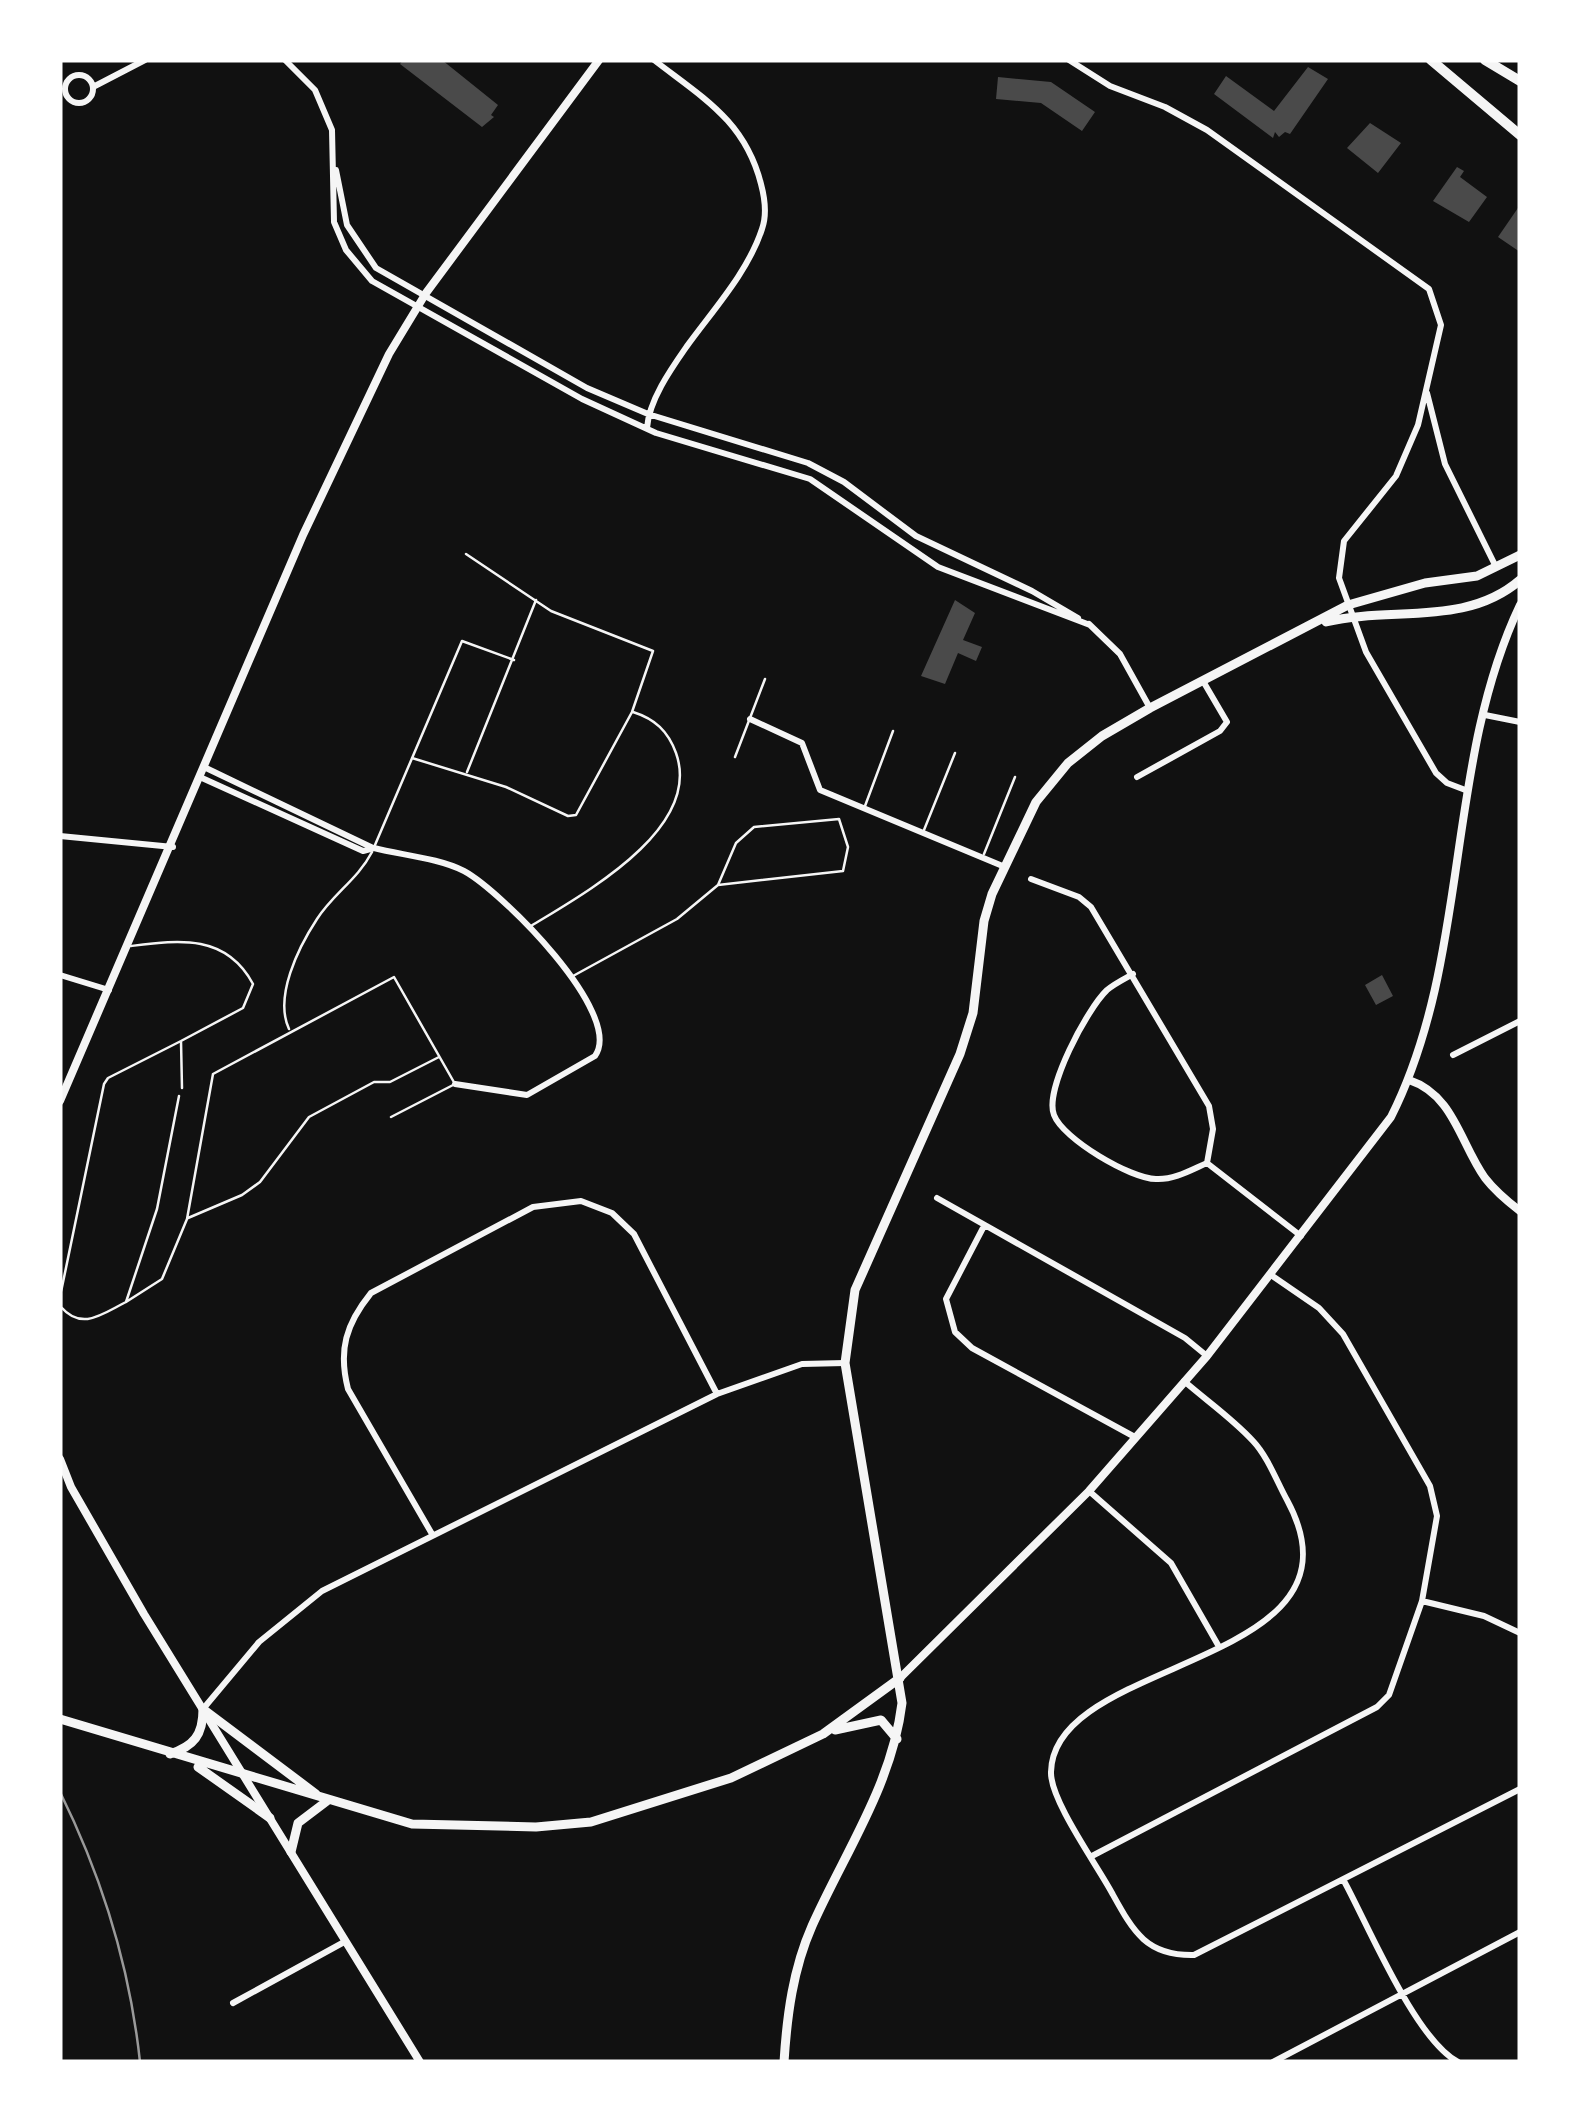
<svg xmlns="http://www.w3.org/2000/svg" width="1580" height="2122" font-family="'Source Sans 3',sans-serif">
<rect width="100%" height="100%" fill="#111"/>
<!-- building -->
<path fill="#4a4a4a" d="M403,60H442L498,105L491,115L494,117L482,127L400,64Z
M1308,67L1328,79L1290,134L1285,132L1279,137L1275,132L1273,138L1214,94L1226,76L1274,111Z
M998,77L1051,82L1095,112L1082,131L1041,103L996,99Z
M1370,123L1401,143L1378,173L1347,148Z
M1457,167L1464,171L1460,177L1487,197L1469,222L1433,201Z
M1520,205V252L1498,237Z
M955,600L975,613L963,640L982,647L976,661L958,653L945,684L921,676Z
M1382,975L1393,996L1376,1005L1365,985Z"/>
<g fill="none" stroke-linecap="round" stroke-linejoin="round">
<!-- service -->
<path stroke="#f5f5f5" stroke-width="2.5" d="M735,757L765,679
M412,758L506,787L568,816L576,815L632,712L653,651L551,611L466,554
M467,772L536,600
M865,806L893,731
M839,819L848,847L843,871L718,885L736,843L754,827Z
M924,830L955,753
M375,845L462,641L514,660
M984,854L1015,777
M531,926C583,894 703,829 676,753C668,731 655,719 633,712
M131,946C180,940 226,934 253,984L243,1008L181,1041L182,1088
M573,976L677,919L718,885
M289,1029C274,997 298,948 317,919C333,894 358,879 372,852
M179,1096L157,1209L126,1302C102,1314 82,1331 61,1307V1292L104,1084L108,1078L181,1041
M188,1218L242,1195L260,1182L309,1117L374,1082H390L439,1057
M126,1302L162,1279L187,1219L213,1074L394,977L455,1084L391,1117"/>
<!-- minor -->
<path stroke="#f5f5f5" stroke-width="6" d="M285,60L315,90L332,130L334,222L346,250L372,281L582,399L656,433L810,479L938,567L1090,625
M1069,60L1110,86L1165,107L1207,130L1429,289L1441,325L1418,425L1396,476L1344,541L1339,578L1366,652L1436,773L1447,783L1468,791
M65 89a14 14 0 1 1 28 0a14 14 0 1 1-28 0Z
M93,87L145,60
M336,170L347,225L376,268L587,388L648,414L808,463L844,482L916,536L1032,591L1078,618
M1427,393L1445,464L1496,567
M647,428C649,400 671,369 687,346C713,310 748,272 762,229C767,215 765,199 761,184C745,121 703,98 654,60
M1089,624L1120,654L1150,708
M1485,715L1520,722
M750,719L802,743L820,790L1005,867
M206,768L373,848
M1137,777L1220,731L1227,722L1203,681
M202,778L363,851L374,848C401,855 439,858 464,871C501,891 625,1014 595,1056L527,1095L455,1084
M60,836L173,847
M1031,879L1079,897L1091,907L1209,1106L1213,1129L1207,1163
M1133,974C1124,979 1114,984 1107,990C1087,1009 1044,1090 1054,1115C1063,1139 1131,1179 1156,1179C1174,1180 1191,1170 1207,1163
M60,975L109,990
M1453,1055L1520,1021
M1207,1163L1301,1236
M937,1198L1185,1338L1207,1356
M984,1226L946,1299L955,1332L972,1348L1133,1436
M1184,1381C1207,1401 1233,1419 1253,1441C1268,1457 1277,1482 1287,1500C1378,1668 1053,1655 1051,1772C1050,1800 1097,1865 1112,1893C1133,1931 1146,1956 1194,1955L1520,1789
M1089,1491L1171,1563L1218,1645
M432,1534L348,1389C338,1350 346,1324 371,1293L533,1207L581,1201L612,1213L634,1234L717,1394
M1422,1601L1484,1616L1520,1633
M203,1709L259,1642L322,1591L717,1394L802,1364L845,1363
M1092,1856L1377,1707L1389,1695L1422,1601L1437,1516L1430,1486L1343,1334L1319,1308L1271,1275
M1344,1881C1369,1927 1415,2039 1458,2062
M233,2003L346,1941
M1273,2062L1520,1932"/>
<!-- tertiary -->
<path stroke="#f5f5f5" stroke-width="8" d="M1409,1080C1454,1095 1460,1143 1485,1178C1495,1191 1507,1201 1520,1211
M60,1101L303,535L389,354L426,293L599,60
M60,1459L71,1487L144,1614L420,2062
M900,1678L1089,1491L1207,1356L1391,1117C1471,958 1444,765 1520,605"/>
<!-- secondary -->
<path stroke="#f5f5f5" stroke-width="9" d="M1326,622C1391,606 1466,627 1520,580
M203,1709L316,1794
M60,1719L412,1824L536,1827L591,1822L731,1778L823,1734L900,1678
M835,1730L881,1720L897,1739
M170,1754C194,1746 203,1735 203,1709
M198,1767L270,1818
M291,1852L298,1823L327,1801
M784,2062C787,2015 793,1969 812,1926C845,1852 892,1785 902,1703L845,1363L855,1290L960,1054L973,1013L984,921L992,894L1036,802L1068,763L1102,736L1150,708L1348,605L1425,583L1477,576L1520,555"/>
<!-- motorway -->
<path stroke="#f5f5f5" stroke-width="10" d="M1431,60L1520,135
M1485,60L1520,81"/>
<!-- rail -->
<path stroke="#9a9a9a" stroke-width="2.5" d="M60,1792C102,1877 130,1968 140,2062"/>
</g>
<!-- border -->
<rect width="1580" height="2122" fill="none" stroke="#ffffff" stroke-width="125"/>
</svg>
